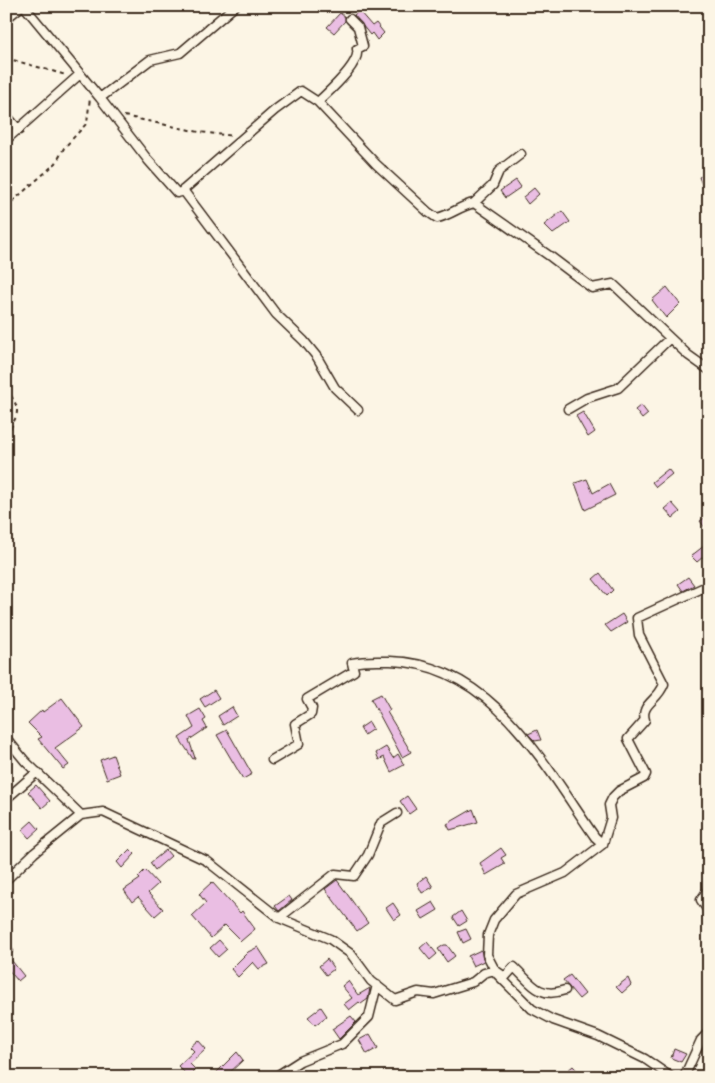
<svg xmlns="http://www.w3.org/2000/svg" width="715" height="1083" font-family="Delius,sans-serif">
<rect width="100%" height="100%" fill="#fcf5e5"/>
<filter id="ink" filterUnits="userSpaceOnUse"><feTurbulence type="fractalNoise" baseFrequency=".02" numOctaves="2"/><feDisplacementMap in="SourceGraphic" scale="10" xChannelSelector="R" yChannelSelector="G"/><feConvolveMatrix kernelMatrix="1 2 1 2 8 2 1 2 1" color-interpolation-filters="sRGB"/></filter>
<g filter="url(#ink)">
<!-- building -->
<path fill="#eabee3" stroke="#3b2a1e" d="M359,11L372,26L376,23L384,33L377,40L372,33L370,35L354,15Z
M340,13L345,17V21L334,33L327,27Z
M709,173V185L703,187L699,177Z
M516,180L521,187L505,198L500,191Z
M534,188L539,194L528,204L523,197Z
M562,211L570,222L553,234L544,225Z
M667,287L680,304L666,318L652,300Z
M641,405L648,414L642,419L635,410Z
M583,412L595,432L588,437L576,416Z
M668,469L672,474L656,487L652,482Z
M587,479L593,493L609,484L615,495L585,510L575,483Z
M672,503L680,512L673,518L665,509Z
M709,515V533L700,521Z
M709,542V552L697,562L691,556Z
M600,573L613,590L607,596L593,579Z
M688,577L694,585L683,591L678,584Z
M622,614L627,622L611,632L605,625Z
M214,690L219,698L205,707L200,699Z
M381,694L390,710L387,712L411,752L402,757L371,699Z
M62,698L84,727L55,748L69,765L63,769L38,739L42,737L28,723L42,710L43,712Z
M232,707L237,716L223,725L218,716Z
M200,709L206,719L203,721L207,728L189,740L195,758L193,759L179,738L194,728L188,716Z
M369,722L373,729L364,735L360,728Z
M227,730L252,774L243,779L217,735Z
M537,730L541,740L535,741L528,734Z
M386,747L393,758L398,754L404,765L391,772L384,757L379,760L376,753Z
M113,755L120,774L107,779L100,760Z
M36,785L50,801L42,808L28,792Z
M407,796L416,809L409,814L400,801Z
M473,809L478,822L450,830L447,824Z
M32,821L39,829L29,838L22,830Z
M501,848L506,855L501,858L505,864L486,875L480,863Z
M130,849L135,854L122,868L117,862Z
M166,850L171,856L155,870L150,863Z
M145,870L158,884L148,893L163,909L155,916L138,897L132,902L124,890L140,879L138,877Z
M426,876L433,887L422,893L417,883Z
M337,880L368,923L357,931L325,889Z
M212,882L240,913L242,911L255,929L241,941L225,925L211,938L192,916L206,903L199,894Z
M289,896L292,900L279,911L275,906Z
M433,902L438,910L423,919L418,911Z
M393,903L401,915L394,920L386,908Z
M461,911L467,921L459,926L453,917Z
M466,929L471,939L463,943L458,932Z
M6,940L14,951L8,956L24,976L18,981L6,967Z
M219,940L227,949L218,957L210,948Z
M427,942L437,954L430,960L420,948Z
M444,945H447L455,956L447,962L438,949Z
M258,947L269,964L259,969L253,962L238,977L231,969L248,952Z
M481,950L484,961L473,966L468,956Z
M327,959L334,969L326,975L319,966Z
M570,975L585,994L579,999L563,980Z
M628,978L631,985L622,993L616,987Z
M348,981L358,995L370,988L368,999L361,1004L359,1002L349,1010L344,1004L352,998L342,986Z
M321,1007L327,1016L315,1025L308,1017Z
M351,1016L356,1022L339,1039L332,1029Z
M370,1034L378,1048L367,1054L359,1040Z
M198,1040L206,1049L190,1064L195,1069L188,1076L178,1066L194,1051L190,1047Z
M674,1049L686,1054L681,1062L671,1058Z
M237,1052L243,1060L225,1077H212Z
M573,1066L583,1077H572L567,1071Z"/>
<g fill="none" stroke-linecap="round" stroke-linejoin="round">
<defs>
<path id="street" d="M24,6L100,98L150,60L180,53L235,6
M12,14L22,6
M100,98L148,160L177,193L181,192L275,110L301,91L318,102L376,164L428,212L437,218C451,215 460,206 474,203L551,257L592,288L613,284L670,338
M318,102C328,92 361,64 357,49L363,46L358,27L350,19
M6,115L19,130
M6,140L79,75
M183,190L276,314L304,341L317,357L335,388L358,410
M474,203L493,185L499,171L521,154
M568,409L587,398L618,388L670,338L688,355L709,370
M6,738L25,761L81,815L103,812L207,861L279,918L330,939L351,954L371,981L395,1000L418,992L434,994L473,982L484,973L495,970L505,977L514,967C532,984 539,999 565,990
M272,760L299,744L295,724L311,714L312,708L307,699L354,671L352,663C364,660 378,661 390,661C491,663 544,764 595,837L603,844
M6,799L37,772
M6,880L34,853L81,815
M709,888L701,900L709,912
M279,918L335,874L354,876L368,855L381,823L397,813
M275,1077L300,1061L342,1044L369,1017L377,985
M671,1077L645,1059L598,1036L553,1020L532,1009L497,974L487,955L488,935L494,920L516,894L565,873L603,844L611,818L609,805L613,797L619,791L644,778L646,774L628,739L645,720C640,704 658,701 664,684L639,635L637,618L709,585
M684,1077L701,1040L709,1032"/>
</defs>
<!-- street casing -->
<use href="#street" stroke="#3b2a1e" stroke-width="11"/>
<!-- path -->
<path stroke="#3b2a1e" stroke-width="2" stroke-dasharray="4 4" stroke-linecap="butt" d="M6,58L66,75
M124,116L199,132L234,136
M6,207L56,163L64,148L87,123L90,98
M6,389C24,413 17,412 6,438"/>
<!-- street -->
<use href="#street" stroke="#fcf5e5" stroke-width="8"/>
</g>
</g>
<!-- margin -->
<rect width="715" height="1083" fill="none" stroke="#fcf5e5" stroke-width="25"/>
<rect x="12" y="12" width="690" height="1058" fill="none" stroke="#3b2a1e" stroke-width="2" filter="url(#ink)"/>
</svg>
